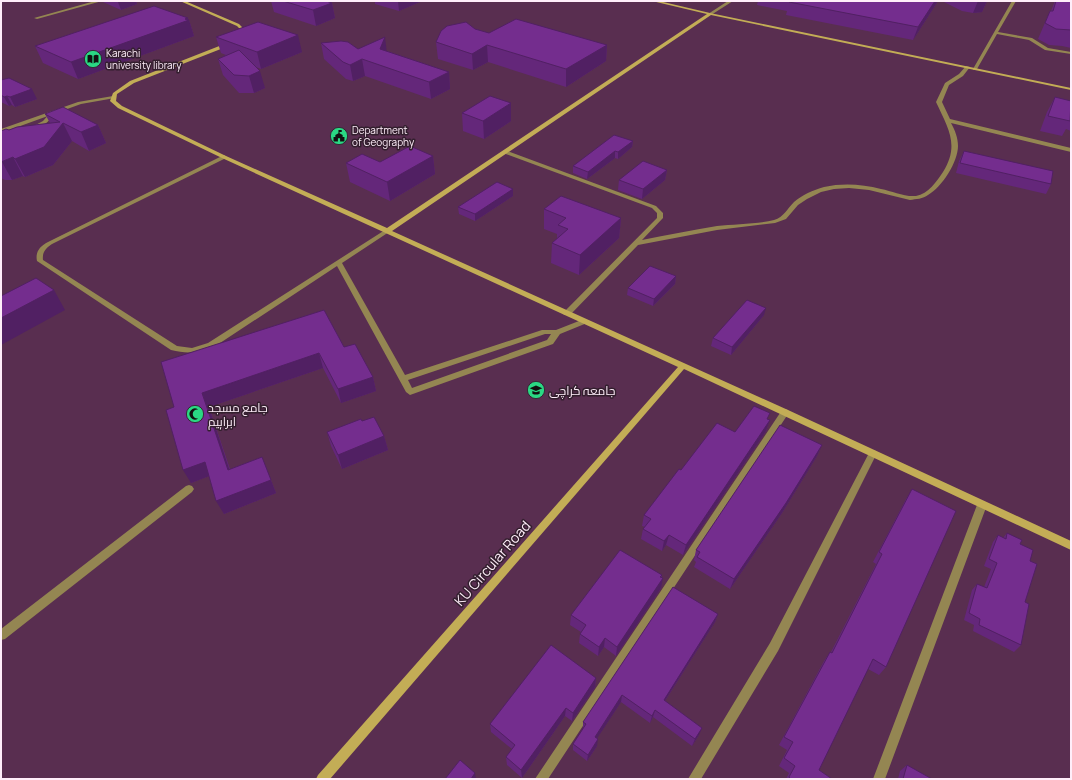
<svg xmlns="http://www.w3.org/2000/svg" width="1072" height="780" font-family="Manrope,Cairo,sans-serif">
<rect width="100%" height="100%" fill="#592e50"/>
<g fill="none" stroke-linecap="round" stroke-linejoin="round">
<!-- lane -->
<path fill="#948652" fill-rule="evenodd" d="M95,1H102L37,19L34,18Z
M728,1H733L711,15L708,14Z
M1012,1H1016L998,32L1032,38L1048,48L1071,52V54L1045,50L1029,40L997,34L977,69L973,70V69Z
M966,66L970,67L963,76L949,85L942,102L950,119L1071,148V152L951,123C955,130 958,138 958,146C958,162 942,187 928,195C923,199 916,199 910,200L869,190L849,188L834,189L821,192L807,199L798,205L786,219L775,223L717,230L638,245L570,315H564L563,313L657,218V213L652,208L503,153V151H507L656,206L663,213V218L642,240C667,235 692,230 717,226C734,224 758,224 774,220C784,217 787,209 794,202C802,195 813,190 824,187C842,183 862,184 881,189C892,191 904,197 916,196C928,194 937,181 943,172C960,145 948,128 936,102L945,83L959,74Z
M50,113L55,114C49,121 40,130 30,130V128L43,121Z
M224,155L227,157L226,158L52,244C46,248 42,252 43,260L177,346L192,348L208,343L385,230H389V232L342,263L405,375L542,330H556L584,319L588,321L587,323L560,334L553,344L410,395L406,392L337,266L214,347C199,353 187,354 171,350L37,261C35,252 40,246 48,242ZM545,334H551L547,340L412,388L408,380Z"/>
<!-- street -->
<path fill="#948652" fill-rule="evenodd" d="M113,96L115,97V98L81,104L1,133V129L78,102Z
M785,409L788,410L789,412L788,414L548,779H535L782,410Z
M873,450L876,451L877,453L778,651L701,779H688L770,643L869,453L870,451Z
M189,485L192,486L194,489L192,492L5,639L1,640V629L186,486Z
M982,501L985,502L987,505L885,779H873L977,505L979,502Z"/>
<!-- secondary -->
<path fill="#c3ad56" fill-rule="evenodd" d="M180,1H185L239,24L246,31L244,36L240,37L242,31L237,26Z
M652,1H659L710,13L1071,88V90L711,15L392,231L788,410L1071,541V550L684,369L330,779H316L318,775L678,367L222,158L118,108L110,101L113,93L130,81L227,43H231V45L134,83L117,94L116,101L122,106L226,156L387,228L707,14Z"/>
</g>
<!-- wall -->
<path fill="#64277a" d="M102,1H136L137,4L121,10L103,2Z
M271,1H326L332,3L335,18L316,26L274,12Z
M375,1H419L420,2L399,11L375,4Z
M758,1H938L913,40L786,15L787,11L757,5Z
M942,1H987L982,12L973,13L962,11Z
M1055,1H1071V48L1062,46L1049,45L1038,39L1050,11H1051Z
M188,20H189L194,36L78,79L43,63L35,46Z
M475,29L489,33L607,45L606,61L566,87L488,62L473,70L438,59L436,42Z
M216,37L302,52L261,69L256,67L265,88L254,93H239L223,75L218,59L226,55L221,53Z
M321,43L358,49L387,51L449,72L450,89L431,99L365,76L353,81L346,79L324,59Z
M1,80L37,99L15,107L12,105L9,106L1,102Z
M1055,97L1071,101V131L1066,129L1062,136L1040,131L1047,112Z
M511,103V121L484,139L463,131L462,113Z
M45,114L98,125L106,143L89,151L72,141L53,165L25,177L23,176L12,180H5L1,178V131L9,130L50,123Z
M633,141L632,147L618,159L615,158L587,179L573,173V166Z
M964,151L1051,184L1046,194L956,173L959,161Z
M433,156L435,174L390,201L350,182L346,163L380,162Z
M667,170L665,180L642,199L618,190L619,180Z
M513,189V196L475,221L459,214L458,207Z
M544,209L621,218L619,238L579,275L551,263L552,243L557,239V234L544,229Z
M676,276L675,284L653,306L627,295L628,288Z
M324,310L344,347L373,377L376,391L341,403L323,368L209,407L230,469L262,457L276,493L224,514L209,476L191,483L174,407Z
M764,315L731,355L711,346L713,338Z
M768,419L770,420L766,431L683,555L666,545L662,551L641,539L643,529L645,527L642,526L644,515L681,470L735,432Z
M362,421L384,436L388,450L342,469L331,446L327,432Z
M822,445L817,456L782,513L730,589L694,567L696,562L694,560L696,550Z
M912,489L886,667L879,675L868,669L819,770L832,779H786L789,773L779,766L787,750L779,745L824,661L830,652H831L876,564L873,562L906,499Z
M1007,533L1020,544L1030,561L1025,602L1021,645L1014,652L973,631L974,625L964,620L972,590L977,584L984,587L991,569L984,566L993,542L998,535L1003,538Z
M662,575L661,588L616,656L604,647L598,656L579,643L580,634L581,632L570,625L571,615Z
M718,614L715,622L665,701L699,735L692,746L653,717L650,723L621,702L597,738V746L587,761L573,750V744L583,729V722Z
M596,678L595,687L572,721L565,716L522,778L507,765L506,757L512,749L491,732L490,724Z
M907,765L932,779H898L900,771Z"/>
<!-- shaded-wall -->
<path fill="#512063" d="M122,1H136L137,4L121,10L118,2Z
M398,1H419L420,2L399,11Z
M935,1H938L913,40L918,27Z
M978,1H987L982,12L973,13Z
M332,3L335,18L316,26L313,10Z
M188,18V20H189L194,36L78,79L71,62Z
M298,35L302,52L261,69L257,52Z
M385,37L387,54L380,49Z
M487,45L488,62L473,70L472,54Z
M607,45L606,61L566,87V69Z
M362,59L365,76L353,81L350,65Z
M260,71L265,88L254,93L249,76Z
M449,72L450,89L431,99L429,82Z
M32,89L37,99L15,107L10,97Z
M7,96L12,105L9,106L4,97Z
M511,103V121L484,139L483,121Z
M63,123L72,141L53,165L25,177L15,159Z
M98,125L106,143L89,151L81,132Z
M633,141L632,147L618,159V152Z
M615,151V158L587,179L588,172Z
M433,156L435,174L390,201L387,182Z
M13,157L23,176L12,180L2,162Z
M667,170L665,180L642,199L643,189Z
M513,189V196L475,221V214Z
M621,218L619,238L579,275L580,255Z
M676,276L675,284L653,306L654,299Z
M54,290L65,310L1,345V318Z
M766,308L764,315L731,355L732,347Z
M319,353L323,368L209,407L234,484L228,470L202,393Z
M373,377L376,391L341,403L338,389Z
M770,420L766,431L683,555L686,545Z
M384,436L388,450L342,469L338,455Z
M822,445L817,456L782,513L730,589L734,579Z
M262,457L276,493L224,514L216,501Z
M205,462L212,475L191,483L183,470Z
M669,535L666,545L662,551L664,541Z
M662,575L659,584L663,578L661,588L616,656L617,647Z
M718,614L715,622L661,707L664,700Z
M605,638L604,647L598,656L599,647Z
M596,678L595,687L572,721L573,713Z
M622,695L621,702L594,743L595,737Z
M566,708L565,716L522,778L521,770Z
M655,710L653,717L650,723L652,716Z
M702,728L699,735L692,746L695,739Z
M598,739L597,746L587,761L588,755Z
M475,773L476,779H471Z"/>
<!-- building -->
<path fill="#742d8e" stroke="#512063" d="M283,1H326L332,3L313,10Z
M790,1H935L918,27L789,2Z
M1056,1H1071V30L1056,29L1045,23L1050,11H1053Z
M154,6L188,18L185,19L189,20L71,62L35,46Z
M516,19L607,45L566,69L487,45L472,54L436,42L441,31L447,26L466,22L475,29L489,33Z
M258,22L298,35L257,52L216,37Z
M385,37L380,49L449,72L429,82L362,59L350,65L343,62L321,43L341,41L348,42L358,49Z
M239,50L260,71L249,76L234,75L218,59Z
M9,78L32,89L10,97L7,96L4,97L1,95V80Z
M490,96L511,103L483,121L462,113Z
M1055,97L1071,101L1070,121L1048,116Z
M63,107L98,125L81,132L63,123L44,147L15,159L13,157L1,162V131L6,129L9,130L17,127L60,122L45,114Z
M614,135L633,141L618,152L615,151L588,172L573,166Z
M410,146L433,156L387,182L346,163L362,154L380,162Z
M964,151L1053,171L1051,184L960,163Z
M643,161L667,170L643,189L619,180Z
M497,182L513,189L475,214L458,207Z
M561,196L621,218L580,255L552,243L568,229L558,225L566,218L544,209Z
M650,266L676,276L654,299L628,288Z
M36,278L54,290L1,318V296Z
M747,300L766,308L732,347L713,338Z
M324,310L344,347L355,344L373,377L338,389L319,353L202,393L228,470L262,457L271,480L216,501L205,462L183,470L166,410L174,407L161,362Z
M754,406L770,413L767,419L770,420L686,545L669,535L664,541L643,529L651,519L644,515L679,469L681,470L717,423L735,432Z
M374,417L384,436L338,455L327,432L361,419L362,421Z
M780,425L822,445L786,503L734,579L697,557L700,552L696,550Z
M912,489L956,511L886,667L873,659L819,770L832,779H791L789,777L795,766L784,758L793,742L784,737L830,652L832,653L882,554L879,552Z
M1007,533L1022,540L1020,544L1033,550L1030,561L1037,564L1025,602L1029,604L1021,645L979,625L980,619L969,613L977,584L987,588L997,563L989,559L998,535L1006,539Z
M620,550L662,575L660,577L663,578L617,647L605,638L599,647L580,634L586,625L571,615Z
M673,587L718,614L664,700L702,728L695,739L655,710L652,716L622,695L595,737L598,739L588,755L573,744L586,724L583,722Z
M551,645L596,678L573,713L566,708L521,770L506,757L515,745L490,724Z
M460,760L475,773L471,779H445Z
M907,765L932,779H903Z"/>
<!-- icons -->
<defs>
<symbol id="library-disc" viewBox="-11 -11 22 22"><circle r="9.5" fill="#2ad884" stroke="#331f2e"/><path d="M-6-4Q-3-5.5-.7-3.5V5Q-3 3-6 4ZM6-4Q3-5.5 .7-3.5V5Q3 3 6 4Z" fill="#111"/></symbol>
<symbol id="civic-disc" viewBox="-11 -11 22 22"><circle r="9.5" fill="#2ad884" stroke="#331f2e"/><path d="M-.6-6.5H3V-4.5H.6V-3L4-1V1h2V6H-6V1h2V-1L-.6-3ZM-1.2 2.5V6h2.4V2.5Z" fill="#111"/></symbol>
<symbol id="university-disc" viewBox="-11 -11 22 22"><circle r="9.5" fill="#2ad884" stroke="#331f2e"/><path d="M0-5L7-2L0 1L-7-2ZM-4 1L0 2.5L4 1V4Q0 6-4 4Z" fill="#111"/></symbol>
<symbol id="mosque-disc" viewBox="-11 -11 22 22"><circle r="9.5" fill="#2ad884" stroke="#331f2e"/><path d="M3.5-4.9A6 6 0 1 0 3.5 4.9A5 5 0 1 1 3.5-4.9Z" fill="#111"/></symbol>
</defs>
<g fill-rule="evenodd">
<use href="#library-disc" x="83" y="49" width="20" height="20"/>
<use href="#civic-disc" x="329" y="126" width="20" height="20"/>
<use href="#university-disc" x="526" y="380" width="20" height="20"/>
<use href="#mosque-disc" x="185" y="404" width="20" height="20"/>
</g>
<g text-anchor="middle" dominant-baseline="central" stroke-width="3" stroke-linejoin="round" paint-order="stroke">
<!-- far-poi labels -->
<g font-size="10" fill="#ffeefa" stroke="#331f2e" text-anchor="start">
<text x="106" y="53">Karachi<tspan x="106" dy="12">university library</tspan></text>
<text x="352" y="130">Department<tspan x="352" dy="12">of Geography</tspan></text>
</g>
<!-- poi labels -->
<g font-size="12" fill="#ffeefa" stroke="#331f2e" text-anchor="start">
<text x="549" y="390">جامعہ کراچی</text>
<text x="208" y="407">جامع مسجد<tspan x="208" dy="14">ابراہیم</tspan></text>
</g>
<!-- near-street labels -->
<g font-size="14" fill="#ffeefa" stroke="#331f2e">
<text transform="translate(492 563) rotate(-49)">KU Circular Road</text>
</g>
</g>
<!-- border -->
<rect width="1072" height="780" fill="none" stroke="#ffeefa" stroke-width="4"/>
</svg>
